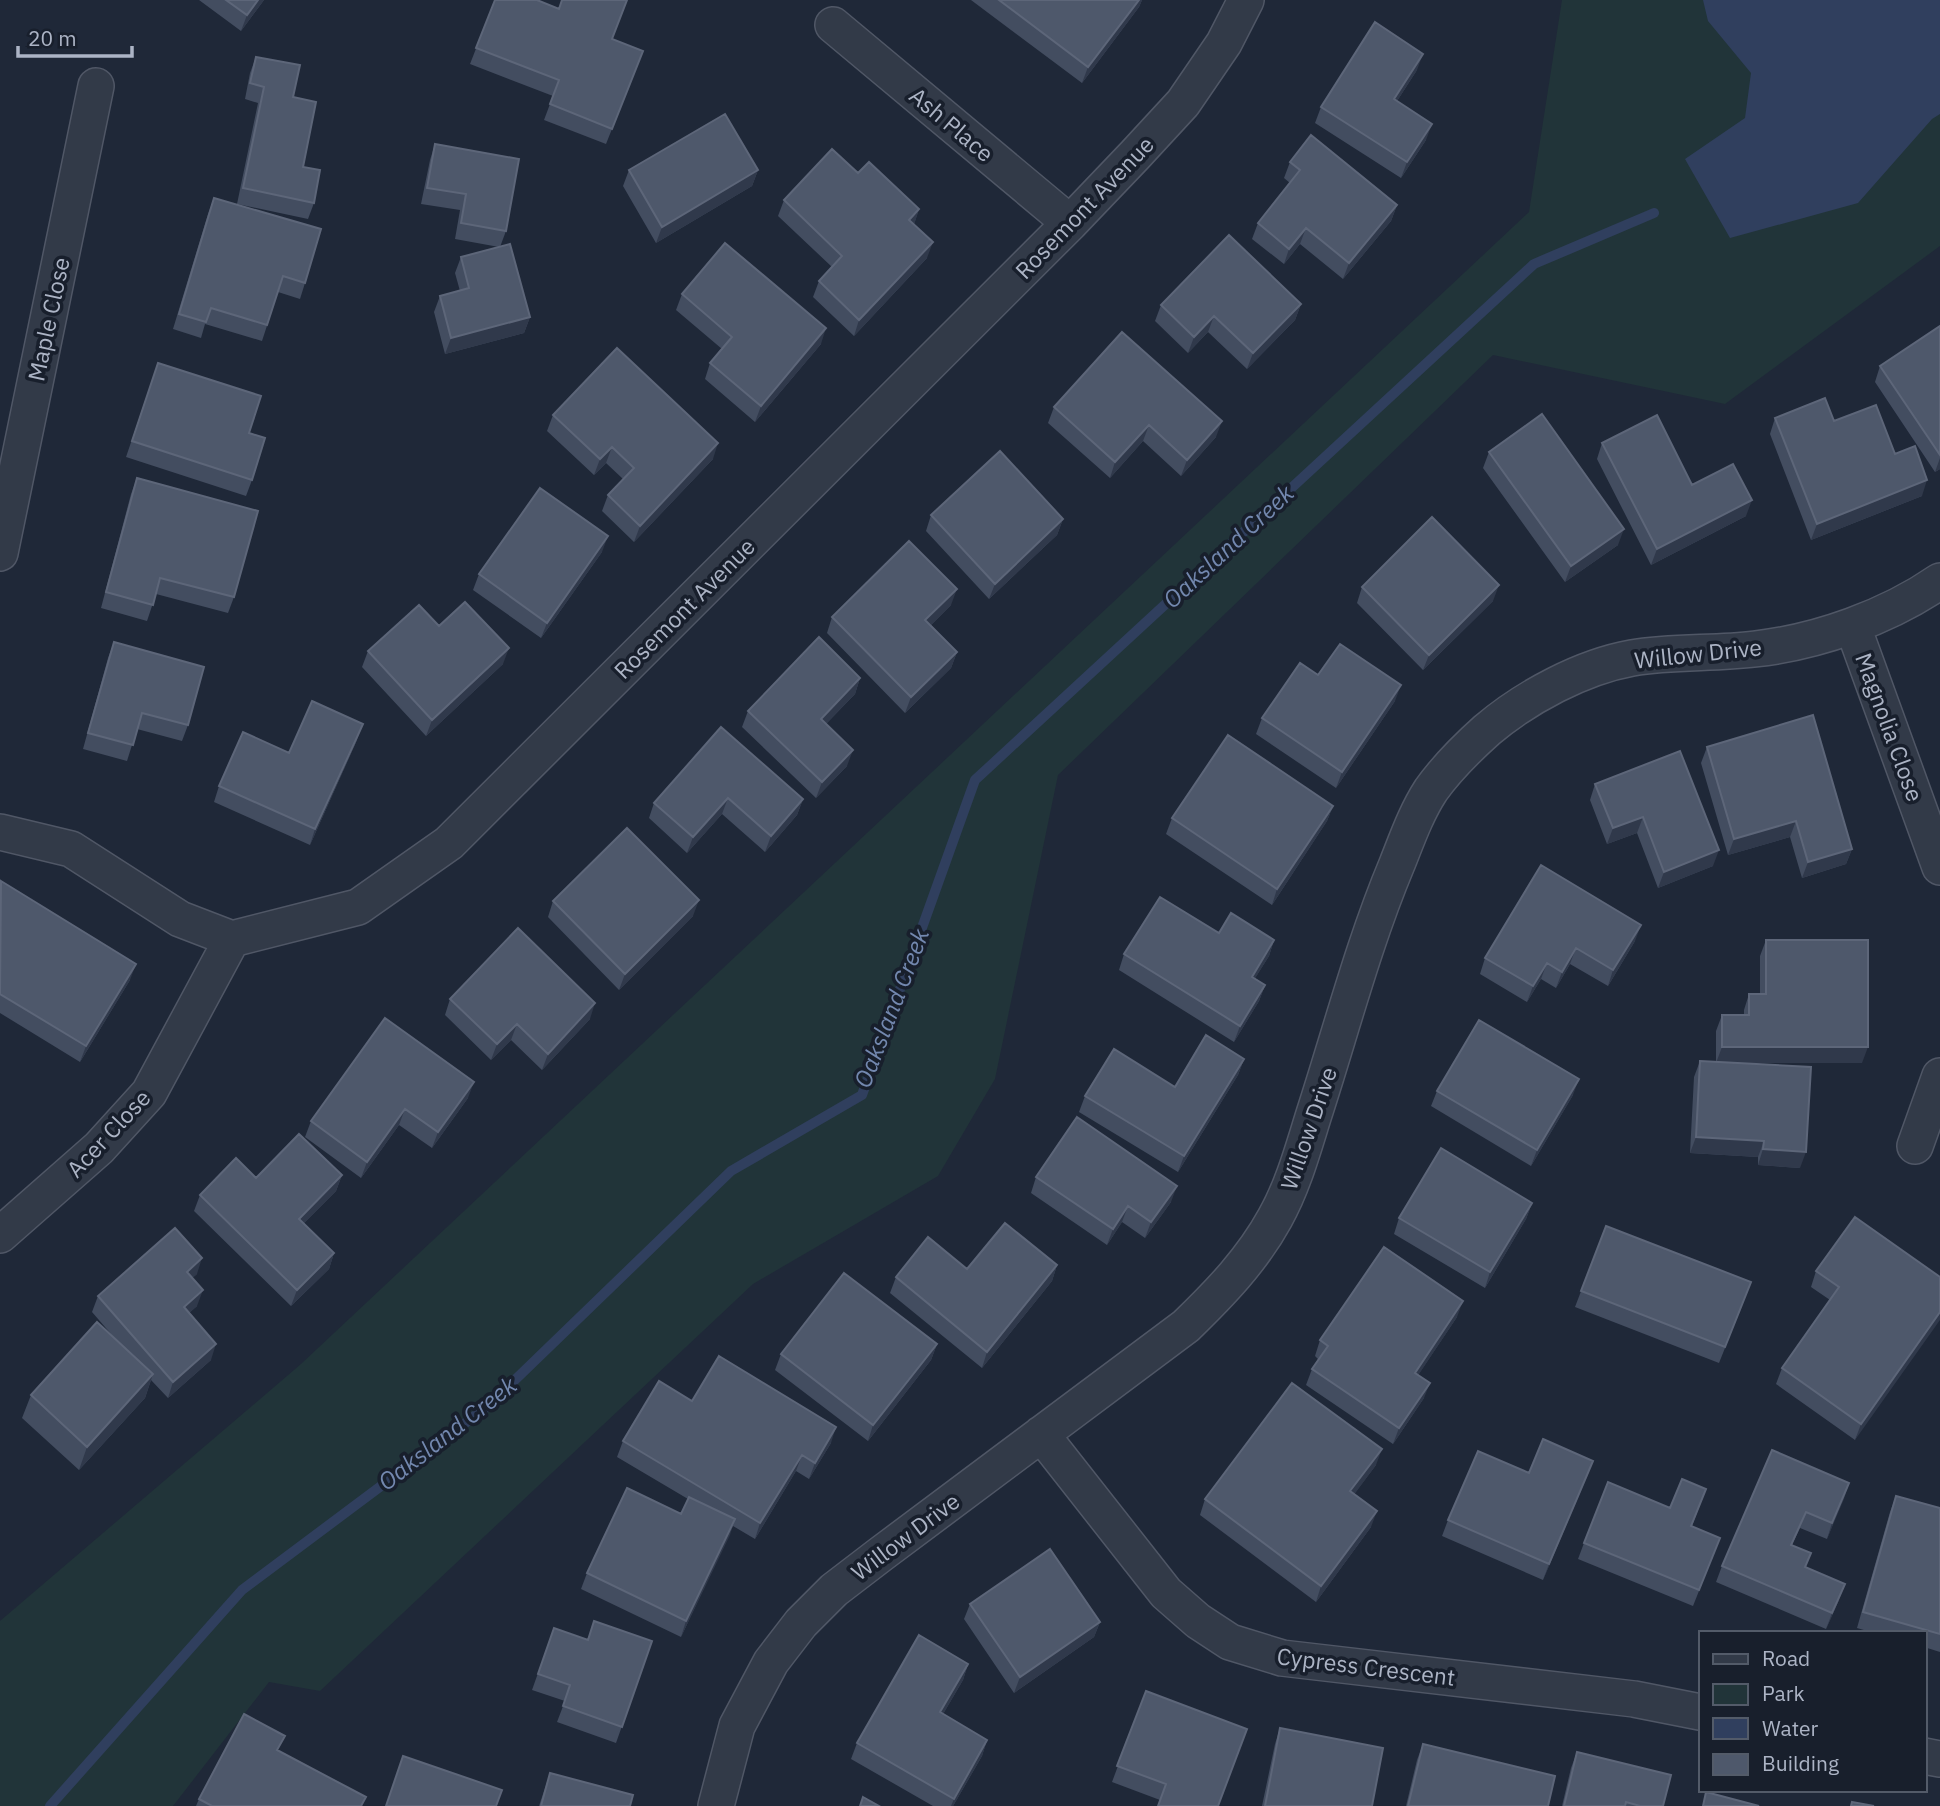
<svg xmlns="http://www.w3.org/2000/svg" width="1940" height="1806" font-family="'IBM Plex Sans',sans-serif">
<rect width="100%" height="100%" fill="#1f2838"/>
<!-- green -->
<path fill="#213439" d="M1562,0H1940V246L1725,404L1493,355L1058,775L995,1079L938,1176L753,1284L320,1691L269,1682L173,1806H0V1621L301,1364L1529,212Z"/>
<!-- water -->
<path fill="#303f5e" d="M1703,0H1940V114L1932,119L1858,203L1730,238L1685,159L1745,118L1751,73L1708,21Z"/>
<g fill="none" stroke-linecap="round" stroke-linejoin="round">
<!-- stream -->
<path stroke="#303f5e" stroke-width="10" d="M50,1806L242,1590L488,1406L731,1171L862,1095L975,780L1534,264L1654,213"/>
<defs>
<path id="minor" d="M833,25L1070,223
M0,553L96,86
M1853,627L1940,867
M0,832L71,849L180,919L232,939L358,907L449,843L1070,223L1135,155L1183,103L1224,43L1246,0
M1915,1146L1940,1076
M0,1235L99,1148L149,1093L232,939
M1041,1434L1166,1593L1198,1621L1230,1642L1282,1658L1634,1699L1700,1712
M1924,1756L1940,1759
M716,1806L737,1726L771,1662L801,1623L834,1590L881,1554L1186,1326C1220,1293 1252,1260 1275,1218C1293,1186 1303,1149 1314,1114C1341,1031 1363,945 1397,864C1407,839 1416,813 1431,790C1446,769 1468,747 1487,730C1526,697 1582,667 1632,658C1673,651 1714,654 1755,649C1818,642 1888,617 1940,581"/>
</defs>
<!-- minor casing -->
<use href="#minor" stroke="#505766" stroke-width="38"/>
<!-- minor -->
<use href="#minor" stroke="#323a48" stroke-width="35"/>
</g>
<!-- wall -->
<path fill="#434d60" d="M199,0H264L241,31Z
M495,0L612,39L643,51L606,144L544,120L553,96L470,64Z
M971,0H1142L1139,7L1082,83Z
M256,57L293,97L303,167L314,203L308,219L237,204L258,103L245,99L250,73Z
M1417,70L1397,101L1426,140L1401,178L1315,123L1321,107Z
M435,144L506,231L500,247L530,317L524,333L445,354L434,312L440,296L460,291L455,273L461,257L499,247L455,239L460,210L421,204L430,160Z
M1290,162L1397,205L1391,221L1343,279L1300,244L1284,264L1252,239L1258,223L1290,183L1284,178Z
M629,170H758L752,186L656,243L623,186Z
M858,173L919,209L914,224L927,258L854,336L813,297L819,281L832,267L778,216L784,200Z
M214,198L305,283L300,299L278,292L262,341L205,324L201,338L173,329L208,214Z
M682,294L821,344L755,422L705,379L710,363L722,349L676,310Z
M1301,304L1295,320L1247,369L1208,332L1188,353L1155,321L1161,305Z
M1940,326V469L1935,472L1875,382L1880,366Z
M158,363L249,433L252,480L246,496L126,457Z
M1054,407L1216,437L1181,476L1143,441L1110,478L1048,423Z
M553,415L713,459L634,542L602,511L608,495L623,479L606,463L594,475L547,431Z
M1775,418L1834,421L1922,496L1811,540L1770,434Z
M1602,443L1692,485L1746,516L1651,565L1597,459Z
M1489,452L1618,545L1565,582L1483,468Z
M137,478L234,597L228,613L156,594L147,621L101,608L131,494Z
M931,515L1063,519L1057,535L989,599L926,531Z
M602,552L541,638L473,590L479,574Z
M1362,587L1493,601L1423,670L1357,603Z
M951,605L931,625L957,652L951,668L905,713L827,633L832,617Z
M439,626L503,664L426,736L362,667L368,651Z
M114,642L188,725L182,741L137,729L127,761L83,749L108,658Z
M1318,675L1395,701L1336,788L1256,734L1262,718Z
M860,678L855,694L826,724L847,766L816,798L742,727L748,711Z
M721,727L803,799L797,815L765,852L722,814L687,853L649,818L654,803Z
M357,740L310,845L214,802L219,786L289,753Z
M1707,747L1852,849L1846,864L1802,878L1790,837L1728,855L1701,763Z
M1595,784L1713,866L1658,888L1637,833L1607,844L1590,800Z
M1333,806L1327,821L1272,905L1166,834L1172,818Z
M0,883L130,980L80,1062L0,1013Z
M553,901L693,916L619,990L548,917Z
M1219,933L1274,940L1269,956L1255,978L1265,985L1259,1001L1234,1042L1119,970L1124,954Z
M1766,940L1862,1063H1746L1800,1168L1758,1165V1157L1690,1153L1694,1077L1700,1061L1716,1062V1031L1722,1015H1744V1010L1749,994H1760V956Z
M1635,941L1608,986L1570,964L1556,988L1541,979L1527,1002L1480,974L1485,958Z
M450,999L590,1019L542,1070L511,1040L491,1060L445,1015Z
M1244,1059L1238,1075L1178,1172L1079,1112L1085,1096L1175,1087Z
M1437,1091L1573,1095L1531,1166L1431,1106Z
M468,1098L432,1148L399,1125L361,1178L305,1137L311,1121Z
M342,1175L336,1191L304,1223L334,1253L329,1269L291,1306L194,1211L200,1195L256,1178Z
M1036,1177L1171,1202L1145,1238L1122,1222L1107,1245L1031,1193Z
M1532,1203L1526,1219L1485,1288L1394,1234L1399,1218Z
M1606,1226L1745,1298L1719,1363L1575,1307Z
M1057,1265L1052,1281L982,1368L890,1293L896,1277L967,1269Z
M1816,1271L1940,1277L1855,1440L1776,1384L1782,1368L1830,1300L1811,1287Z
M197,1274L192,1278L197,1306L189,1313L211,1360L168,1398L151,1380L145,1398L79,1470L22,1418L31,1395L118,1342L92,1312L98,1296Z
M1457,1317L1418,1375L1424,1398L1393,1444L1306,1385L1312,1369L1318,1359L1315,1356L1320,1340Z
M937,1344L931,1360L868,1441L775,1370L781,1354Z
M692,1401L831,1443L809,1479L796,1471L755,1539L733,1526L681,1637L581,1589L587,1573L681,1514L688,1499L617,1457L623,1441Z
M1593,1461L1543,1580L1442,1536L1448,1520L1529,1473Z
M1376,1465L1354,1494L1371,1527L1316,1602L1200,1515L1205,1499Z
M1849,1483L1827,1539L1800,1528L1792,1545L1806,1568L1839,1600L1826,1629L1716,1582L1722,1566Z
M1896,1496L1940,1508V1652L1924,1647V1633H1874L1857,1628L1890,1512Z
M1700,1505L1692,1526L1720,1538L1693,1606L1578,1559L1584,1543L1670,1508Z
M970,1604L1100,1622L1094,1637L1014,1693L964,1619Z
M594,1621L652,1641L616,1743L557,1722L565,1701L532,1690L554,1628L588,1640Z
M968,1664L963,1680L943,1714L987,1740L982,1756L953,1806H933L851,1759L857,1743Z
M1146,1691L1218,1806L1160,1800L1112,1782Z
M1280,1728L1372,1806H1262L1275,1744Z
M1423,1744L1548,1806H1406L1417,1760Z
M279,1751L363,1806H196L199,1799Z
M1577,1752L1663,1806H1562L1571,1768Z
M550,1773L630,1806H539Z"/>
<!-- shaded-wall -->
<path fill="#30394b" d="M258,0H264L241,31L247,15Z
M1139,0H1142L1139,7L1082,83L1088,67Z
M1423,54L1417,70L1388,115L1394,99Z
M1432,124L1426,140L1401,178L1407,162Z
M758,170L752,186L656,243L662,227Z
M1397,205L1391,221L1343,279L1349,263Z
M919,209L914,225L909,220Z
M1306,228L1300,244L1284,264L1289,249Z
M933,242L927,258L854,336L859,320Z
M1301,304L1295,320L1247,369L1253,353Z
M1214,316L1208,332L1188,353L1194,337Z
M530,317L524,333L445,354L451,338Z
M826,328L821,344L755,422L761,406Z
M1222,421L1216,437L1181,476L1187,460Z
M1149,425L1143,441L1110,478L1115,462Z
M718,443L713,459L634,542L640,526Z
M612,447L606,463L594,475L600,459Z
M1940,458V469L1935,472Z
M1927,480L1922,496L1811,540L1817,524Z
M1752,500L1746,516L1651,565L1657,549Z
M1063,519L1057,535L989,599L995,584Z
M1624,529L1618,545L1565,582L1571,566Z
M608,536L602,552L541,638L547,623Z
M1499,585L1493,601L1423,670L1429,655Z
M957,589L951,605L920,636L925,620Z
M509,648L503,664L426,736L432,720Z
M957,652L951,668L905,713L911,697Z
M860,678L855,694L815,735L821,719Z
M1401,685L1395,701L1336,788L1342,772Z
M363,724L357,740L310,845L315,829Z
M853,750L847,766L816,798L822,782Z
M728,798L722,814L687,853L693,837Z
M803,799L797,815L765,852L771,836Z
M1333,806L1327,821L1272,905L1277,889Z
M1643,817L1637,833L1607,844L1613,828Z
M1796,821L1790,837L1728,855L1734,839Z
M1852,849L1846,864L1802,878L1808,862Z
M1719,850L1713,866L1658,888L1664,872Z
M699,900L693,916L619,990L625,974Z
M1641,925L1635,941L1608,986L1613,970Z
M1274,940L1269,956L1246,993L1252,977Z
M1576,948L1570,964L1556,988L1562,972Z
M1547,963L1541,979L1527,1002L1533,986Z
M136,964L130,980L80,1062L86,1046Z
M1265,985L1259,1001L1234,1042L1240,1026Z
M595,1003L590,1019L542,1070L548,1054Z
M517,1024L511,1040L491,1060L497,1044Z
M1722,1047H1868L1862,1063H1716Z
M1244,1059L1238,1075L1178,1172L1184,1156Z
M1579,1079L1573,1095L1531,1166L1537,1150Z
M474,1082L468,1098L432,1148L438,1132Z
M405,1109L399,1125L361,1178L367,1162Z
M1696,1137L1764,1141L1758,1157L1690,1153Z
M1763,1149L1806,1152L1800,1168L1758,1165Z
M342,1175L336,1191L293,1234L299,1219Z
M1177,1186L1171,1202L1145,1238L1151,1222Z
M1532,1203L1526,1219L1485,1288L1490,1272Z
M1128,1206L1122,1222L1107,1245L1113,1229Z
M334,1253L329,1269L291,1306L297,1290Z
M202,1258L197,1274L181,1288L187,1272Z
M1057,1265L1052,1281L982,1368L987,1352Z
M203,1290L197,1306L178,1323L184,1307Z
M1463,1301L1457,1317L1409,1389L1415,1373Z
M1940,1312V1320L1855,1440L1861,1424Z
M216,1344L211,1360L168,1398L173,1382Z
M937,1344L931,1360L868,1441L873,1425Z
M153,1374L145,1398L79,1470L87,1447Z
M1430,1383L1424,1398L1393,1444L1399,1428Z
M836,1427L831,1443L809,1479L815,1463Z
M1382,1449L1376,1465L1345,1507L1350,1491Z
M802,1455L796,1471L755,1539L760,1523Z
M1593,1461L1587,1477L1543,1580L1549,1564Z
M1849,1483L1844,1499L1827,1539L1832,1523Z
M1377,1511L1371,1527L1316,1602L1321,1586Z
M735,1519L730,1535L681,1637L686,1621Z
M1845,1584L1839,1600L1826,1629L1832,1613Z
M1100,1622L1094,1637L1014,1693L1020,1677Z
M968,1664L963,1680L935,1728L940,1712Z
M987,1740L982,1756L953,1806H951L954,1799Z"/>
<!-- building -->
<path fill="#4e586b" stroke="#5d6679" stroke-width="2" d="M226,0H258L247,15Z
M495,0H537L559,9L562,0H627L612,39L643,51L612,129L550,104L559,80L476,48Z
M999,0H1139L1088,67Z
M1375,22L1423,54L1394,99L1432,124L1407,162L1321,107Z
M256,57L300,65L293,97L316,102L303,167L320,170L314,203L243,188L264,87L250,83Z
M725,114L758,170L662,227L629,170Z
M1311,135L1397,205L1349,263L1306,228L1289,249L1258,223L1300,170L1290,162Z
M435,144L519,159L506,231L461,223L466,194L427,188Z
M832,149L858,173L869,162L919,209L909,220L933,242L859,320L819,281L842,256L784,200Z
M214,198L321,229L305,283L283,276L267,325L211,308L206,322L179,314Z
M1229,235L1301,304L1253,353L1214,316L1194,337L1161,305Z
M725,243L826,328L761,406L710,363L732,337L682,294Z
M510,244L530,317L451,338L440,296L469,288L461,257Z
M1940,326V455L1880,366Z
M1122,332L1222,421L1187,460L1149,425L1115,462L1054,407Z
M617,348L718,443L640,526L608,495L634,468L612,447L600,459L553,415Z
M158,363L261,396L249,433L265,438L252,480L132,441Z
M1825,398L1834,421L1876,405L1895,454L1915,446L1927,480L1817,524L1775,418Z
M1542,414L1624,529L1571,566L1489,452Z
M1657,415L1692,485L1733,464L1752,500L1657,549L1602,443Z
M1000,451L1063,519L995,584L931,515Z
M137,478L258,511L234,597L160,578L153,605L106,592Z
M540,488L608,536L547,623L479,574Z
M1432,517L1499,585L1429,655L1362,587Z
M909,541L957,589L925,620L957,652L911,697L832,617Z
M465,602L509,648L432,720L368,651L419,605L439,626Z
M819,637L860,678L821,719L853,750L822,782L748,711Z
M114,642L204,667L188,725L142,713L133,745L88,733Z
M1340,644L1401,685L1342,772L1262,718L1300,663L1318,675Z
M312,701L363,724L315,829L219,786L243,732L289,753Z
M1813,715L1852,849L1808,862L1796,821L1734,839L1707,747Z
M721,727L803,799L771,836L728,798L693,837L654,803Z
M1228,735L1333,806L1277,889L1172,818Z
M1680,751L1719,850L1664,872L1643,817L1613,828L1595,784Z
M627,828L699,900L625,974L553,901Z
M1541,865L1641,925L1613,970L1576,948L1562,972L1547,963L1533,986L1485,958Z
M1,881L136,964L86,1046L0,994Z
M1160,897L1219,933L1231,913L1274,940L1252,977L1265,985L1240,1026L1124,954Z
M518,928L595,1003L548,1054L517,1024L497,1044L450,999Z
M1766,940H1868V1047H1722V1015H1749V994H1766Z
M385,1018L474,1082L438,1132L405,1109L367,1162L311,1121Z
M1479,1020L1579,1079L1537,1150L1437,1091Z
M1206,1035L1244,1059L1184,1156L1085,1096L1114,1049L1175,1087Z
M1700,1061L1811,1067L1806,1152L1763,1149L1764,1141L1696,1137Z
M1077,1117L1177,1186L1151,1222L1128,1206L1113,1229L1036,1177Z
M299,1134L342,1175L299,1219L334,1253L297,1290L200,1195L236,1158L256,1178Z
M1441,1148L1532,1203L1490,1272L1399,1218Z
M1855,1217L1940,1277V1312L1861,1424L1782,1368L1839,1287L1816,1271Z
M1005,1223L1057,1265L987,1352L896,1277L928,1237L967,1269Z
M1606,1226L1751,1282L1725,1347L1581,1291Z
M175,1228L202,1258L187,1272L203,1290L184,1307L216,1344L173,1382L98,1296Z
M1384,1247L1463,1301L1415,1373L1430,1383L1399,1428L1312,1369L1328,1346L1320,1340Z
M844,1273L937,1344L873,1425L781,1354Z
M97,1322L153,1374L87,1447L31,1395Z
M719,1356L836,1427L815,1463L802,1455L760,1523L623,1441L659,1381L692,1401Z
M1292,1383L1382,1449L1350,1491L1377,1511L1321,1586L1205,1499Z
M1543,1439L1593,1461L1549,1564L1448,1520L1478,1451L1529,1473Z
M1772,1450L1849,1483L1832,1523L1806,1512L1791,1545L1811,1553L1805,1567L1845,1584L1832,1613L1722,1566Z
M1682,1479L1706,1489L1691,1526L1720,1538L1699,1590L1584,1543L1608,1482L1670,1508Z
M627,1488L681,1514L689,1497L735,1519L686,1621L587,1573Z
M1896,1496L1940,1508V1634L1863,1612Z
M1050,1549L1100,1622L1020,1677L970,1604Z
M594,1621L652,1641L622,1727L563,1706L570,1685L538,1674L554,1628L588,1640Z
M919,1635L968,1664L940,1712L987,1740L954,1799L857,1743Z
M1146,1691L1247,1729L1218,1806H1158L1166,1784L1117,1766Z
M244,1714L285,1736L277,1750L366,1797L361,1806H212L199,1799Z
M1280,1728L1383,1748L1372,1806H1265Z
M1423,1744L1555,1776L1548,1806H1408Z
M1577,1752L1671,1775L1663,1806H1640L1626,1802L1625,1806H1564Z
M403,1756L502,1790L496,1806H386Z
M550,1773L633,1795L630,1806H541Z
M1706,1792L1759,1806H1703Z
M863,1797L879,1806H860Z
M1852,1802L1874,1806H1851Z"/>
<g text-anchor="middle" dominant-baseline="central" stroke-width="7" stroke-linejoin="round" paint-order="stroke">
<!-- street labels -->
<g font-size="23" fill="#acb4c5" stroke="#181f2c">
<text transform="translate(952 124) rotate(40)">Ash Place</text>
<text transform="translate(1084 207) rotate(-46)">Rosemont Avenue</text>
<text transform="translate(48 319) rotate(-78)">Maple Close</text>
<text transform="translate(684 608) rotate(-45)">Rosemont Avenue</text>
<text transform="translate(1698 653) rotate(-6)">Willow Drive</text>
<text transform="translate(1890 727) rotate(70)">Magnolia Close</text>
<text transform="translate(1308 1128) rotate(-71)">Willow Drive</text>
<text transform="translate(108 1133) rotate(-47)">Acer Close</text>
<text transform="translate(905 1536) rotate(-37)">Willow Drive</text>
<text transform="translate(1366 1666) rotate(7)">Cypress Crescent</text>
</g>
<!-- water labels -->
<g font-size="24" font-style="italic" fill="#7388af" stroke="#181f2c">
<text transform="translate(1228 546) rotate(-43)">Oaksland Creek</text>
<text transform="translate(891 1008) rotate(-69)">Oaksland Creek</text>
<text transform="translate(447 1433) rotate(-38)">Oaksland Creek</text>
</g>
</g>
<!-- legend -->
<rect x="1699" y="1631" width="228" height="161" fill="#181f2c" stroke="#535b69" stroke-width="2"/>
<rect x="1713" y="1654" width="35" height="10" fill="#323a48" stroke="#535b69" stroke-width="2"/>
<text x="1762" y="1666" font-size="21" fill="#acb4c5">Road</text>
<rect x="1713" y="1684" width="35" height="21" fill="#213439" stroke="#535b69" stroke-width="2"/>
<text x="1762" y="1701" font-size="21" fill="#acb4c5">Park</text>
<rect x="1713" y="1718" width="35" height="21" fill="#303f5e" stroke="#535b69" stroke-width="2"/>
<text x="1762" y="1736" font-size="21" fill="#acb4c5">Water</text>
<rect x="1713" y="1754" width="35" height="21" fill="#4e586b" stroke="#535b69" stroke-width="2"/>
<text x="1762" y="1771" font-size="21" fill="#acb4c5">Building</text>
<!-- scale -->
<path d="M18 46v10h114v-10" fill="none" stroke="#acb4c5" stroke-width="3.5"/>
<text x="28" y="46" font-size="21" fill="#acb4c5" stroke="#181f2c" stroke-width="5" paint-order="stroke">20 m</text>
</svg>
